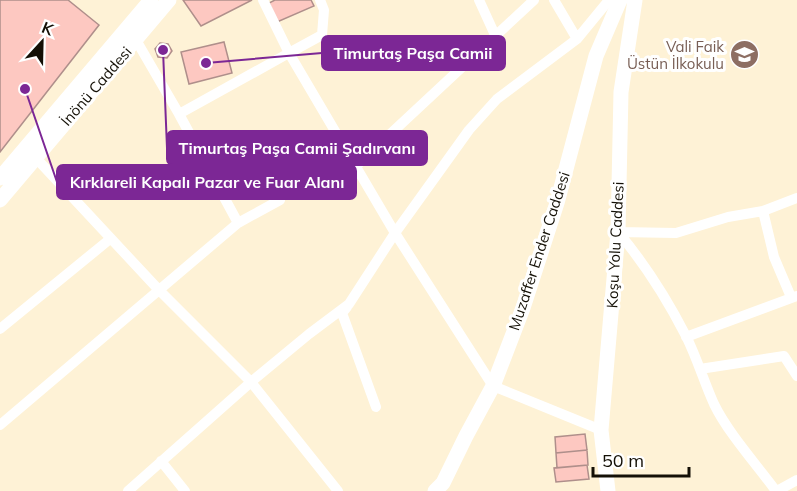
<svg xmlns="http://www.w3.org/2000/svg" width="797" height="491" font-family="Mulish,sans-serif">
<rect width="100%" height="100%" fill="#fef2d6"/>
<!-- building -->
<path fill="#fdc8c1" stroke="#af8f8b" stroke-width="1.5" d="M0,0H68L99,25L0,152Z
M183,0H252L201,26Z
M275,0H311L314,6L277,22L269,3Z
M224,42L232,73L189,84L181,52Z
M160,43L168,44L172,51L167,58L158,57L155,49Z
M585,434L587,450L556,453L555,437Z
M587,450L588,465L557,468L556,453Z
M587,465L589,479L556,482L554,468Z"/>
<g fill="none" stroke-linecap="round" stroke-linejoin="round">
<!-- street -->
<path stroke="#fff" stroke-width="10" d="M263,0L289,53L322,35L324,10L320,0
M479,0L495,35
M554,0L577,39
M136,40L179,114L238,223
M179,114L289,53L395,233L493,386L601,430
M35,157L158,289L251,382L338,491
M356,166L534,0
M763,211L774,257L791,297
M618,232C645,264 667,299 686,336C697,358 704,382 714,404C728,433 757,465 776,491
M618,232L676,233L728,217L763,211L797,198
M347,307L342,313L376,407
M0,329L110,239
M686,337L797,296
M700,369L784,356L797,376
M0,425L238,223L280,200
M161,461L185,491
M128,491L251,382L309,334L349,304L395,233L469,130L497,99L577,39L609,0
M777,491L797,480"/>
<!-- secondary -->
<path stroke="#fff" stroke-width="15" d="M0,178L151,0
M0,200L169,0
M435,491L443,483L466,436L493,386L523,308L557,203L596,56L620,0
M608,491L601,430L618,232L621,92L635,0"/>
</g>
<!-- icons -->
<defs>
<symbol id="school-disc" viewBox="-11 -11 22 22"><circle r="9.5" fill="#8d6e63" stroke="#fff"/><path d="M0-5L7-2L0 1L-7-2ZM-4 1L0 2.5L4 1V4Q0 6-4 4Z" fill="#fff"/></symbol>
</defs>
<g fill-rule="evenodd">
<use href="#school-disc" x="728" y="38" width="33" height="33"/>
</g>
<g text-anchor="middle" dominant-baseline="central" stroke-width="6" stroke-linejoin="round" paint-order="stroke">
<!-- education labels -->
<g font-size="15" fill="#785e54" stroke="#fff" text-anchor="end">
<text x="724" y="46">Vali Faik<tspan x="724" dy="17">Üstün İlkokulu</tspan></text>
</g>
<!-- street labels -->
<g font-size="15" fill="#141006" stroke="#fff">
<text transform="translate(96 86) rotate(-49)">İnönü Caddesi</text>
<text transform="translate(615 245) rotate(-87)">Koşu Yolu Caddesi</text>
<text transform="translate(539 251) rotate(-72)">Muzaffer Ender Caddesi</text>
</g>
</g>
<!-- callouts -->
<path fill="none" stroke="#7c2795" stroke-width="2" d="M206 63L322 53M163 50L167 148M25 89L57 182"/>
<g fill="#7c2795" stroke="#fff" stroke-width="2">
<circle cx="206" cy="63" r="6"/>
<circle cx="163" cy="50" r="6"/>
<circle cx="25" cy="89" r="6"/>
</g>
<g fill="#7c2795" stroke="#7c2795" stroke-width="2">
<rect x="322" y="36" width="183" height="34" rx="6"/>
<rect x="167" y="131" width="260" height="34" rx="6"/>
<rect x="57" y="165" width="299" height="34" rx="6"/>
</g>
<g font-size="16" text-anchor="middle" font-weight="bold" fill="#fff">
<text x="413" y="59">Timurtaş Paşa Camii</text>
<text x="297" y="154">Timurtaş Paşa Camii Şadırvanı</text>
<text x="207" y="188">Kırklareli Kapalı Pazar ve Fuar Alanı</text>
</g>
<!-- north arrow -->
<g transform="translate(42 42) rotate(22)" stroke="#ffffff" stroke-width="4.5" paint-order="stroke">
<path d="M0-4.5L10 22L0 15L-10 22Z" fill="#141006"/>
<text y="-9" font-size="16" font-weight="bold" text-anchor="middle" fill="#141006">K</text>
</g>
<!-- scale -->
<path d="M593 467v9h96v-9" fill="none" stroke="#141006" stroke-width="3"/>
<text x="602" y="467" font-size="18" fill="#141006" stroke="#ffffff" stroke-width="4.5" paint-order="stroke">50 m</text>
</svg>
